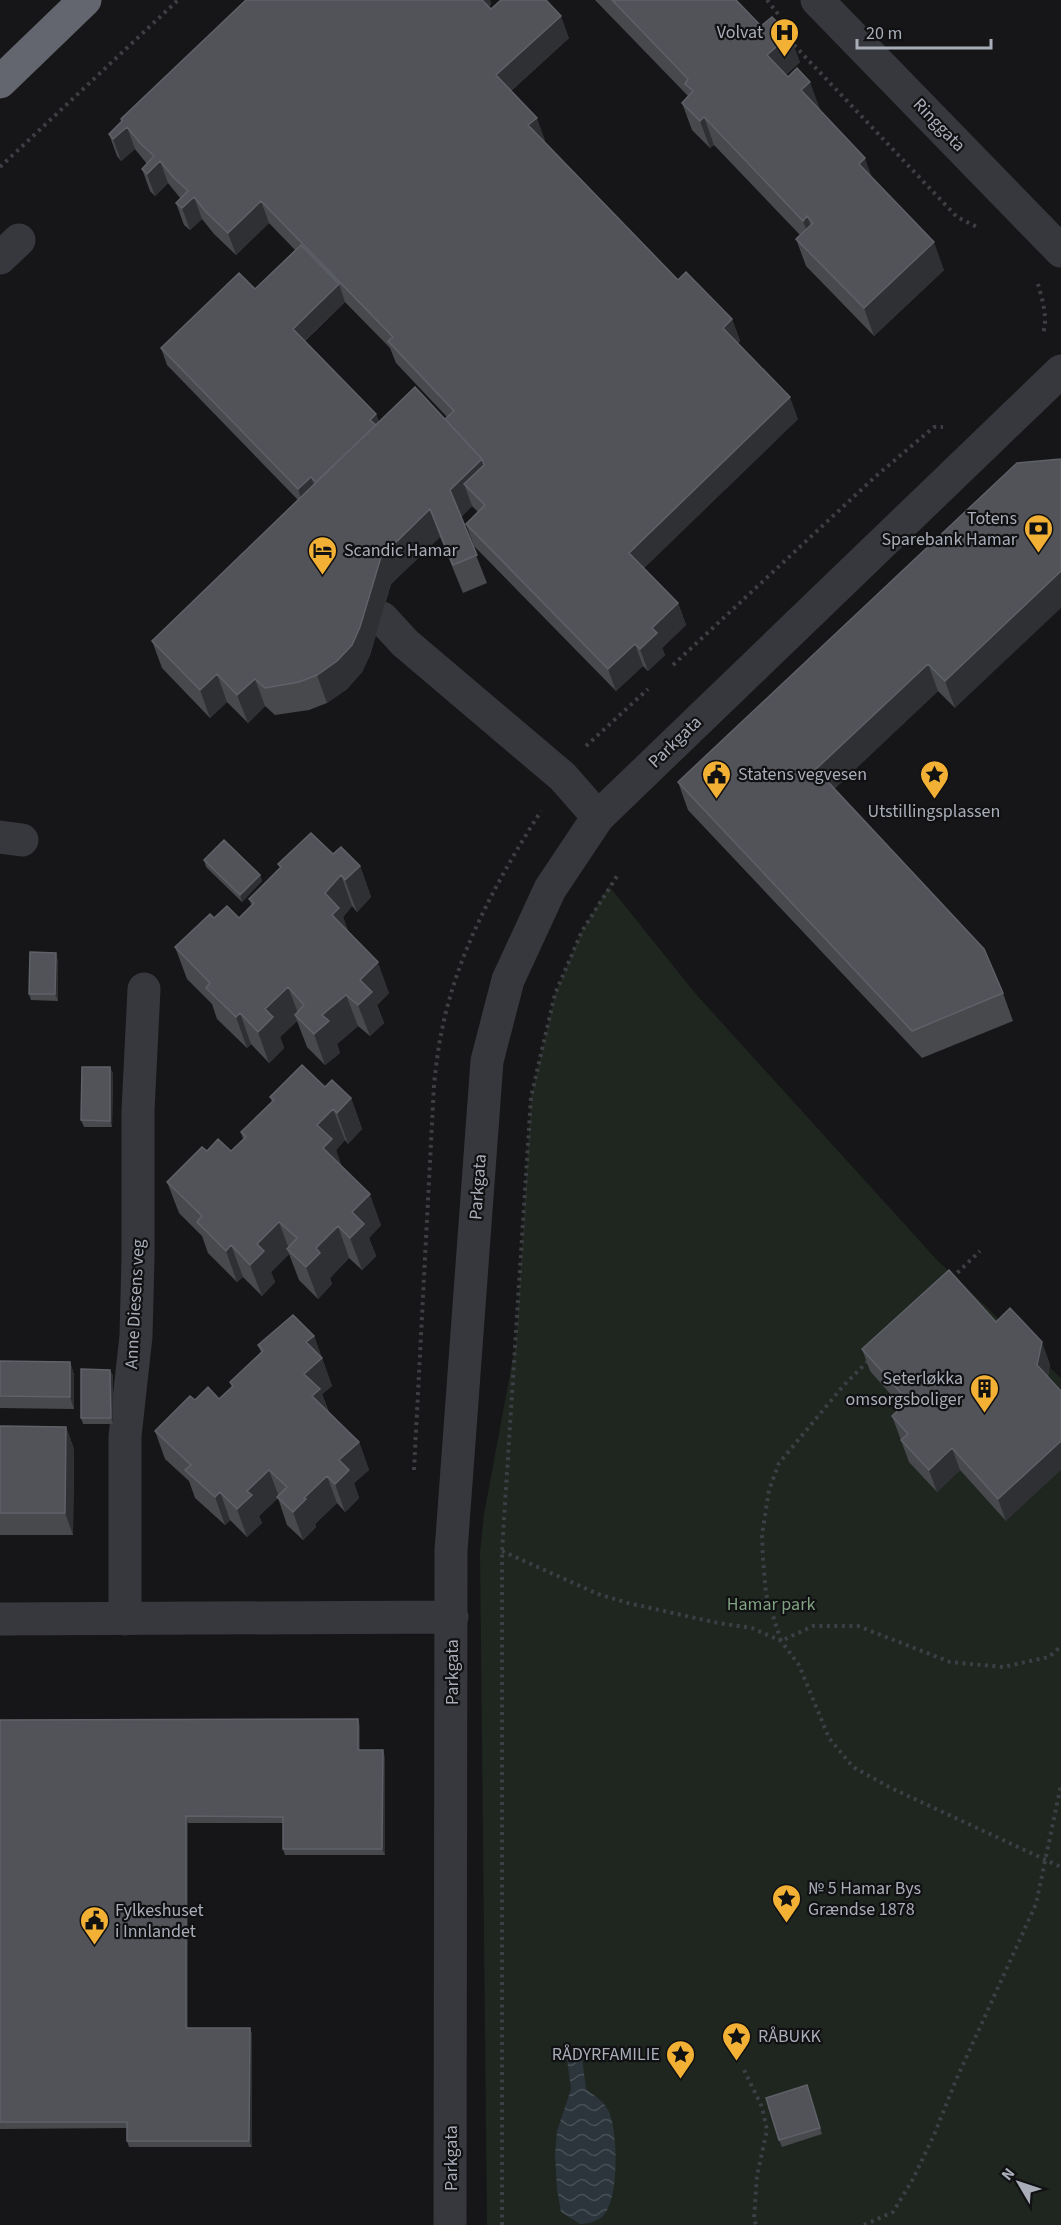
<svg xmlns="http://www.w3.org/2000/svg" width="1061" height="2225" font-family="'Source Sans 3',sans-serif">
<defs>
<pattern id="water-waves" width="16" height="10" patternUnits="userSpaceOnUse" patternTransform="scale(1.5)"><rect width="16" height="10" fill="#2c353c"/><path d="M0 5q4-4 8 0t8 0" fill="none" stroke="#485056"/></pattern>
</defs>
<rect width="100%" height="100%" fill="#161618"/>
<!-- green -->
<path fill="#1e261f" d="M609,886L695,993L937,1260L1061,1378V2225H487L480,1552L484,1514L516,1342L531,1097L555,994L582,931Z"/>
<!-- water -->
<path fill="url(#water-waves)" d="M581,2049L586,2089C595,2096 605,2102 609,2112C618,2132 620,2202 602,2217C595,2222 587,2224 580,2224L561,2212L557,2189L555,2155L557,2131L571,2089L566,2052Z"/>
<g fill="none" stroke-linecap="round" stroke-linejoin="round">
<!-- path -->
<path stroke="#3d3f44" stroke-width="4" stroke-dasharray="3 4.5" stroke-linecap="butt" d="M767,0L778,14
M794,45L957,217L979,228
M0,167L178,0
M1038,284C1042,298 1049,321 1042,335
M673,665L876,476L934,427H943
M586,746L648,689
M952,1278L980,1251
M868,1361L844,1385L779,1463L769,1490L762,1535L763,1559L766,1594L781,1641L813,1626H858L950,1662L1003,1667L1049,1657L1061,1646
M414,1470L434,1085C436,1066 438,1048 442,1030C457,952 499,877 541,811
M502,1551L598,1594L628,1603L718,1623L752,1628L781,1641L799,1665L829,1738L853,1767L891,1788L1061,1867
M744,2070L762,2107L767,2130L757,2176L754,2219L756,2225
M502,2225V1551L531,1097L555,994L582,931L619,873
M864,2225L893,2212L913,2179L934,2135L956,2080L1036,1904L1061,1785"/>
<!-- minor -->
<path stroke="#37383d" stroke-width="33" d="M817,0L1061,251
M0,258L19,240
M382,618L405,643L563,777L598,817
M0,837L22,840
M0,1619L452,1617
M125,1619V1436L136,1336L138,1257V1111L144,989
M450,2225L451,1551L487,1061L508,980L550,889L598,817L1061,371"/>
<!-- highway -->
<path stroke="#63666e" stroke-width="33" d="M0,82L85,0"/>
</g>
<!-- wall -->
<path fill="#47494d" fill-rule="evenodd" d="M246,0H490L491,4L489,7L491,9L569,38L511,91L545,140L544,141L678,280L732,319L740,341L738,343L798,419L644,568L678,603L686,625L662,648L665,655L648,671L643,666L616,691L474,546L466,524L478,512L472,506L461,517L487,583L463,593L440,537L391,584L370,655L362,672L347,689L327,703L309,710L275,715L265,706L248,723L227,702L210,718L162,668L152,641L298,500L167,365L161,348L255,289L295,250L269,223L236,255L214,234L202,219L190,230L184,225L176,203L181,199L168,183L155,196L150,191L142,169L147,164L135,149L121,161L117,156L109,134L122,122L121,119ZM345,302L390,348L396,363L447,417L445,419L379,422L376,414L305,341Z
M595,0H736L761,26L800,62L786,75L820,109L819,110L944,270L874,336L806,266L796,239L800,235L714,145L710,148L692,130L682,103L688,96Z
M1061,459L955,708L938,691L834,789L1003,993L1013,1021L922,1058L688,810L678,782Z
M333,854L360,866L371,897L357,912L352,906L343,917L348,931L389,993L377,1005L384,1023L370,1036L358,1026L337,1044L340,1053L325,1065L307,1047L297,1021L280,1037L284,1048L269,1063L251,1044L247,1048L217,1019L212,1004L187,979L175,947L214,918H239L252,906L249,899L280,868L278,864Z
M204,860L260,875L262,881L242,902L206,867Z
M58,960V1001L31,1000L29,994Z
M110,1067L113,1074L112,1127H84L81,1120Z
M325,1087L351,1098L362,1129L348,1144L345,1140L336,1150L341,1165L381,1225L369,1238L376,1256L362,1270L349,1258L330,1278L332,1284L318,1299L299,1280L289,1254L271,1272L275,1282L262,1296L243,1277L237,1282L208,1253L202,1236L179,1213L167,1182L207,1151H231L243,1139L241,1132L272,1102L270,1097Z
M996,1322L1050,1364L1048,1376L1006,1521L960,1470L937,1492L909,1462L892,1416L902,1407L870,1371L862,1349Z
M314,1336L332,1386L322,1394L329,1412L359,1442L369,1470L354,1483L359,1498L345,1512L337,1503L315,1524L316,1527L303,1540L287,1525L278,1498L259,1516L262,1523L247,1537L230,1520L225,1525L195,1498L189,1481L165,1459L155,1431L195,1400L219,1399L232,1387L230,1382L261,1352L258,1345Z
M0,1361L70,1362L74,1375V1409L0,1408Z
M110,1370L113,1376V1424H83L81,1418Z
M0,1426L66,1427L74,1449L73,1535H0Z
M0,1720L360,1726V1750L385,1757V1855H285L283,1849V1823H188V2028H250L252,2035V2147H129L127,2141V2128L0,2129Z
M807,2085L822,2134L782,2147L779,2140Z"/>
<!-- shaded-wall -->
<path fill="#2f3033" d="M478,0H490L491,4L483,14Z
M561,16L569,38L504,97L496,75Z
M790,35L800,62L777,83L767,55Z
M810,82L820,109L811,118L801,90Z
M704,117L714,145L710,148L700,121Z
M537,118L545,140L537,147L528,125Z
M127,127L135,149L121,161L113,139Z
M865,158L875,186L859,164Z
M160,161L168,183L155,196L147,174Z
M194,197L202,219L190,230L182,208Z
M261,201L269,223L236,255L228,233Z
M807,216L817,243L813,249L803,221Z
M934,242L944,270L874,336L864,308Z
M339,284L345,302L299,346L293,329Z
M732,319L740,341L731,350L723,328Z
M790,397L798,419L637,575L629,553Z
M376,414L382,432L370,420Z
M482,459L492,487L464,484L472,506L460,518L450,490Z
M311,477L317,494L304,507L298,489Z
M430,509L440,537L391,584L370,655L362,672L347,689L327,703L317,675L381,557Z
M1061,571V608L955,708L945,681Z
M678,603L686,625L662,648L665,655L648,671L640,649L652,628Z
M635,644L643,666L616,691L608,669Z
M928,664L938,691L826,797L816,769Z
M217,674L227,702L210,718L200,690Z
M255,679L265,706L248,723L237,695Z
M360,866L371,897L357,912L345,880Z
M260,875L262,881L242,902L240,895Z
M341,875L352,906L343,917L351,939L343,946L325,893Z
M56,953L58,960V1001L55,994Z
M378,962L389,993L377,1005L384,1023L370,1036L358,1005L360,980Z
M288,987L300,1018L295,1015L297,1021L280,1037L284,1048L269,1063L258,1032L265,1009Z
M346,995L358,1026L337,1044L340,1053L325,1065L314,1034L322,1015Z
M240,1013L251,1044L247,1048L236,1017Z
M110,1067L113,1074L112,1127L110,1121Z
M351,1098L362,1129L348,1144L337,1113Z
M333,1109L345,1140L336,1150L343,1170L323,1148L317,1125Z
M370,1194L381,1225L369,1238L376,1256L362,1270L350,1238L352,1212Z
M279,1222L290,1252L287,1249L289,1254L271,1272L275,1282L262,1296L250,1265L257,1244Z
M338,1226L349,1258L330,1278L332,1284L318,1299L306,1267L316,1248Z
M231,1245L243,1277L237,1282L226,1251Z
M314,1336L332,1386L322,1394L330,1416L322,1423L304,1374L306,1342Z
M1042,1342L1050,1364L1045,1387L1037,1365Z
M70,1362L74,1375V1409L70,1397Z
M110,1370L113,1376V1424L111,1418Z
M66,1427L74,1449L73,1535L65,1513Z
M1061,1441V1470L1006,1521L998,1499Z
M359,1442L369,1470L354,1483L359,1498L345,1512L335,1484L339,1460Z
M952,1448L960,1470L937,1492L929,1470Z
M269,1470L279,1497L259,1516L262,1523L247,1537L237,1509L247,1491Z
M327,1476L337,1503L315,1524L316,1527L303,1540L293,1512L304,1498Z
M220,1492L230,1520L225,1525L215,1497Z
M358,1719L360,1726V1757L358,1750Z
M383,1750L385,1757V1855L382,1849Z
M186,1816L188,1823V2034L186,2028Z
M250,2028L252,2035V2147L249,2141Z"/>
<!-- building -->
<path fill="#525359" stroke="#5f6168" stroke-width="1.5" d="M246,0H482L491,9L501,0H546L561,16L496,75L537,118L528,125L678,280L686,272L732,319L723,328L790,397L629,553L678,603L652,628L657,633L640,649L635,644L608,669L466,524L485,505L464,484L484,465L482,459L445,419L454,411L388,341L393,337L261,201L228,233L206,212L194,197L182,208L176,203L188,191L173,177L160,161L147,174L142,169L154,156L140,143L127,127L113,139L109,134L122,121L121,119Z
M612,0H736L761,26L772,17L790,35L767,55L788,77L797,68L810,82L801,90L865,158L859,164L934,242L864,308L796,239L813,223L807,216L803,221L704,117L700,121L682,103L693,91L685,84L688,79Z
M301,245L339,284L293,329L376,414L370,420L376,425L316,482L311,477L298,489L161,348L239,273L255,289Z
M415,387L482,459L450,490L477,555L453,565L430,509L381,557L360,627L352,645L337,661L317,675L299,682L265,688L255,679L237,695L217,674L200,690L152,641Z
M1061,459V571L945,681L928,664L816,769L984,949L1003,993L912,1031L678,782L1017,463Z
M311,833L333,854L341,847L360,866L345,880L341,875L325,893L339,908L332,915L378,962L360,980L372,992L358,1005L346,995L322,1015L329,1021L314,1034L295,1015L304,1005L288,987L265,1009L273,1017L258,1032L240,1013L236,1017L206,988L210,983L175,947L210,914L214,918L227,906L239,918L254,903L249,899L281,867L278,864Z
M224,840L260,875L240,895L204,860Z
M30,952L56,953L55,994H29Z
M302,1065L325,1087L332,1080L351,1098L337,1113L333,1109L317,1125L332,1139L323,1148L370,1194L352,1212L364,1224L350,1238L338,1226L316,1248L320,1253L306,1267L287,1249L297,1238L279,1222L257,1244L264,1251L250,1265L231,1245L226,1251L197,1222L202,1216L167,1182L202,1147L207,1151L218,1139L231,1151L246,1137L241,1132L274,1100L270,1097Z
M82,1067H110V1121L81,1120Z
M949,1270L996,1322L1010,1308L1042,1342L1037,1365L1061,1391V1441L998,1499L952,1448L929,1470L901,1440L908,1434L892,1416L908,1401L862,1349Z
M293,1315L314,1336L306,1342L322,1358L304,1374L320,1389L312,1396L359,1442L339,1460L349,1470L335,1484L327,1476L304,1498L306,1499L293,1512L277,1497L287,1487L269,1470L247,1491L252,1495L237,1509L220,1492L215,1497L185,1470L191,1465L155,1431L190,1396L195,1400L208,1387L219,1399L233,1386L230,1382L263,1351L258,1345Z
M0,1361L70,1362V1397L0,1396Z
M81,1369L110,1370L111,1418H81Z
M0,1426L66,1427L65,1513H0Z
M358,1719V1750H383L382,1849H283V1817L186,1816V2028H250L249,2141H127V2122H0V1720Z
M807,2085L820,2128L779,2140L766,2098Z"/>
<!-- icons -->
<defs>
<symbol id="hospital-pin" viewBox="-11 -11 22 30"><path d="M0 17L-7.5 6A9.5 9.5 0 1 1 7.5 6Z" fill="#f2b134" stroke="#111113"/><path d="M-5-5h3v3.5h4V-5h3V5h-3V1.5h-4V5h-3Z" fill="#111"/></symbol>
<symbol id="bank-pin" viewBox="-11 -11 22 30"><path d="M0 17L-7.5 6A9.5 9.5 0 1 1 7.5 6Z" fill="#f2b134" stroke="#111113"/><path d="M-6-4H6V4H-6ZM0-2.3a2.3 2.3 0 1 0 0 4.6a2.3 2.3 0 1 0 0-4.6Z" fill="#111"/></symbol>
<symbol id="hotel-pin" viewBox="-11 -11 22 30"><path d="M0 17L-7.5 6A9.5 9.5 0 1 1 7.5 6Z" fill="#f2b134" stroke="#111113"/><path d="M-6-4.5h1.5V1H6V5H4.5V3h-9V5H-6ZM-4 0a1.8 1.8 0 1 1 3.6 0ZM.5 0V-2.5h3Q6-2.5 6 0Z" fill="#111"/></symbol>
<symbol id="civic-pin" viewBox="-11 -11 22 30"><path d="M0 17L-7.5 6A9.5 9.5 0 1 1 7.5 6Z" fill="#f2b134" stroke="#111113"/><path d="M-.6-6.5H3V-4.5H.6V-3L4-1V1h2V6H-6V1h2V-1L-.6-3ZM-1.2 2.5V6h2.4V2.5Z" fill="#111"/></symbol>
<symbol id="sight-pin" viewBox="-11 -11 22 30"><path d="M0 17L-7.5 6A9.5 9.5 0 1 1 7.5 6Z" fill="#f2b134" stroke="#111113"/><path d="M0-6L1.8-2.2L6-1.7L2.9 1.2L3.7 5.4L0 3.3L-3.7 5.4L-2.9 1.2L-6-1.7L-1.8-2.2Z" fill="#111"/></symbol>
<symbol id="building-pin" viewBox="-11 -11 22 30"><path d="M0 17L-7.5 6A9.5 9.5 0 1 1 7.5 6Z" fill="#f2b134" stroke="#111113"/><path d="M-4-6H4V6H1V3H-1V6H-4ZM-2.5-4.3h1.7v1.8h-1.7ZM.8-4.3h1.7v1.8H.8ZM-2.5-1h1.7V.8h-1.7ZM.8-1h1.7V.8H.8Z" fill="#111"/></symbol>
</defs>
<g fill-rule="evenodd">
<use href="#hospital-pin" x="768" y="16" width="33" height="45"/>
<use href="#bank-pin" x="1022" y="512" width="33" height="45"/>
<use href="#hotel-pin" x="306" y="534" width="33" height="45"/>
<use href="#civic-pin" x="700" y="758" width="33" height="45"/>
<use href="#sight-pin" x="918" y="758" width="33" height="45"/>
<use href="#building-pin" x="968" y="1372" width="33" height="45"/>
<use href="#sight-pin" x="770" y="1882" width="33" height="45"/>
<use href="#civic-pin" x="78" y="1904" width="33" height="45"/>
<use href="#sight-pin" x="720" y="2020" width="33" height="45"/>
<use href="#sight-pin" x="664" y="2038" width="33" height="45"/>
</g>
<g text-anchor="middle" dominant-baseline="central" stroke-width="4.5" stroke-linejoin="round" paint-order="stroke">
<!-- poi labels -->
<g font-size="18" fill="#a8adb8" stroke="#111113" text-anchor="start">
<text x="763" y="32" text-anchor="end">Volvat</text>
<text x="1017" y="518" text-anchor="end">Totens<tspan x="1017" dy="21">Sparebank Hamar</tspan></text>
<text x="344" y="550">Scandic Hamar</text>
<text x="738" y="774">Statens vegvesen</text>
<text x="934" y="811" text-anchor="middle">Utstillingsplassen</text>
<text x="963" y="1378" text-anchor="end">Seterløkka<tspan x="963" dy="21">omsorgsboliger</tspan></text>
<text x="808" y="1888">№ 5 Hamar Bys<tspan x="808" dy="21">Grændse 1878</tspan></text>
<text x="115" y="1910">Fylkeshuset<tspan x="115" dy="21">i Innlandet</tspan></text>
<text x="758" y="2036">RÅBUKK</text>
<text x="660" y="2054" text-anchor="end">RÅDYRFAMILIE</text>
</g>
<!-- street labels -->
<g font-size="18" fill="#a8adb8" stroke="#111113">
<text transform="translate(939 125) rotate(46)">Ringgata</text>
<text transform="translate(675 742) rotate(-44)">Parkgata</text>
<text transform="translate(478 1187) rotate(-86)">Parkgata</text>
<text transform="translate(135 1304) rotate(-87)">Anne Diesens veg</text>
<text transform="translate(452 1672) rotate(-90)">Parkgata</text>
<text transform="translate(451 2158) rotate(-90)">Parkgata</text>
</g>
<!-- park labels -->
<g font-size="18" fill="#7fa381" stroke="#111113">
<text x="771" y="1604">Hamar park</text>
</g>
</g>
<!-- north arrow -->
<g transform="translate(1019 2183) rotate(309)" stroke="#111113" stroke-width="4.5" paint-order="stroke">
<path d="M0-4.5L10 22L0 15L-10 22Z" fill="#a8adb8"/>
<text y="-9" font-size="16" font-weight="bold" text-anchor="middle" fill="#a8adb8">N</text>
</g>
<!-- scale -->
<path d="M857 39v9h134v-9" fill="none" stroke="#a8adb8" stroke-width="3"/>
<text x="866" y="39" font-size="18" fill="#a8adb8" stroke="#111113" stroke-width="4.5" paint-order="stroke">20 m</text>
</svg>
